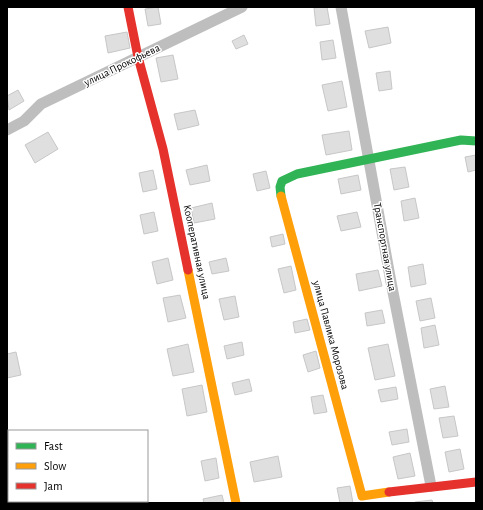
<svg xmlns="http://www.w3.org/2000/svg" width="483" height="510" font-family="'Alegreya Sans',sans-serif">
<rect width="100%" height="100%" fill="#fff"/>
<!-- building -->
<path fill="#dfdfdf" stroke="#c7c7c7" d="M158,7L161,24L148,26L145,9Z
M327,7L330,24L316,26L314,8Z
M388,27L391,43L369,48L365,31Z
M127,32L130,48L108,53L105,36Z
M244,35L248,44L236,49L232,41Z
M333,40L336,58L322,60L320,42Z
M173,55L178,79L161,82L156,58Z
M390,71L392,89L379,91L376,73Z
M342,81L347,107L328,111L322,85Z
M18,90L24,101L9,110L7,96Z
M195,110L199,125L178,130L174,114Z
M349,131L352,150L326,155L322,135Z
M48,132L58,149L35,163L25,145Z
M476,155V170L468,172L465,157Z
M207,165L210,181L190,185L186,170Z
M405,167L409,187L394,190L390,169Z
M153,170L157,189L143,192L139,173Z
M266,171L270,188L257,191L253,174Z
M358,175L361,190L341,194L338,179Z
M415,198L419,218L404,221L401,201Z
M212,203L215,219L194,223L191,208Z
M154,212L158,231L144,234L140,215Z
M357,212L361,227L341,231L337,216Z
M283,234L285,244L272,247L270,237Z
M168,258L173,280L157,284L152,262Z
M226,258L229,271L212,274L209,262Z
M423,264L426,284L411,287L408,267Z
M291,266L296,290L284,293L278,269Z
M378,270L382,286L359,291L356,274Z
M180,295L186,318L168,322L163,298Z
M235,296L239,317L224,320L219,299Z
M431,298L435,318L420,321L416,301Z
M382,310L385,323L367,326L365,313Z
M307,319L310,330L295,333L293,322Z
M435,325L439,345L424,348L421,328Z
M242,342L244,355L227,359L224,346Z
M188,344L194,372L173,376L167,349Z
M388,344L395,376L375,380L368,348Z
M316,351L320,368L308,372L303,355Z
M16,352L21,375L7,378V354Z
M249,379L252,391L235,395L232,383Z
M202,385L207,412L187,416L182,389Z
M445,386L449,407L434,409L430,389Z
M396,387L398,399L381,402L378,390Z
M323,395L327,412L314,414L311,397Z
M454,416L458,436L443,438L439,418Z
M407,429L409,442L392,445L389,432Z
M460,449L464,469L449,472L445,452Z
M410,453L415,476L398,479L393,457Z
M278,456L282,477L254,482L250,462Z
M216,458L219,478L205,481L201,461Z
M350,486L353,503H340L337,488Z
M222,495L224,503H204L203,499Z
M432,500L433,503H415V502Z"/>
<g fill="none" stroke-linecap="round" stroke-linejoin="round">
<!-- street -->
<path stroke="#bebebe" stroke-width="11" d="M341,7L391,282L431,486
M7,130L24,121L41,104L242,7"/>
<!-- fast -->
<path stroke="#30b455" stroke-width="9" d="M281,196L280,187L282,181L297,174L461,140L476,141"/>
<!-- slow -->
<path stroke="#ff9f0a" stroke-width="9" d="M281,196L362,496L389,492
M188,270L236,503"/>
<!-- jam -->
<path stroke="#e5322d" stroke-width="9" d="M128,7L138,57L163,149L188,270
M389,492L476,482"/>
</g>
<g text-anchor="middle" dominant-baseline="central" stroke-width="3" stroke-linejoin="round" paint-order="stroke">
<!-- street labels -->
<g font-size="11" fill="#000" stroke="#fff">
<text transform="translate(122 65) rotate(-26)">улица Прокофьева</text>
<text transform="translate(385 247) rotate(80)">Транспортная улица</text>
<text transform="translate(197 252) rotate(78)">Кооперативная улица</text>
<text transform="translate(331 335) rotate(75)">улица Павлика Морозова</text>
</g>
</g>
<!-- border -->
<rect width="483" height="510" fill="none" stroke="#000000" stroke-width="16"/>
<!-- legend -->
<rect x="8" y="430" width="140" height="72" fill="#ffffff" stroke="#999999"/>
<rect x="16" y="443" width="20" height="6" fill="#30b455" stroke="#999999"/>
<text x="44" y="450" font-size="12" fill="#000000">Fast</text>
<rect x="16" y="463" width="20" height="6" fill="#ff9f0a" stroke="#999999"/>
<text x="44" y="470" font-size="12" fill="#000000">Slow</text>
<rect x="16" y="483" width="20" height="6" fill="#e5322d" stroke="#999999"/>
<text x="44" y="490" font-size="12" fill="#000000">Jam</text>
</svg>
